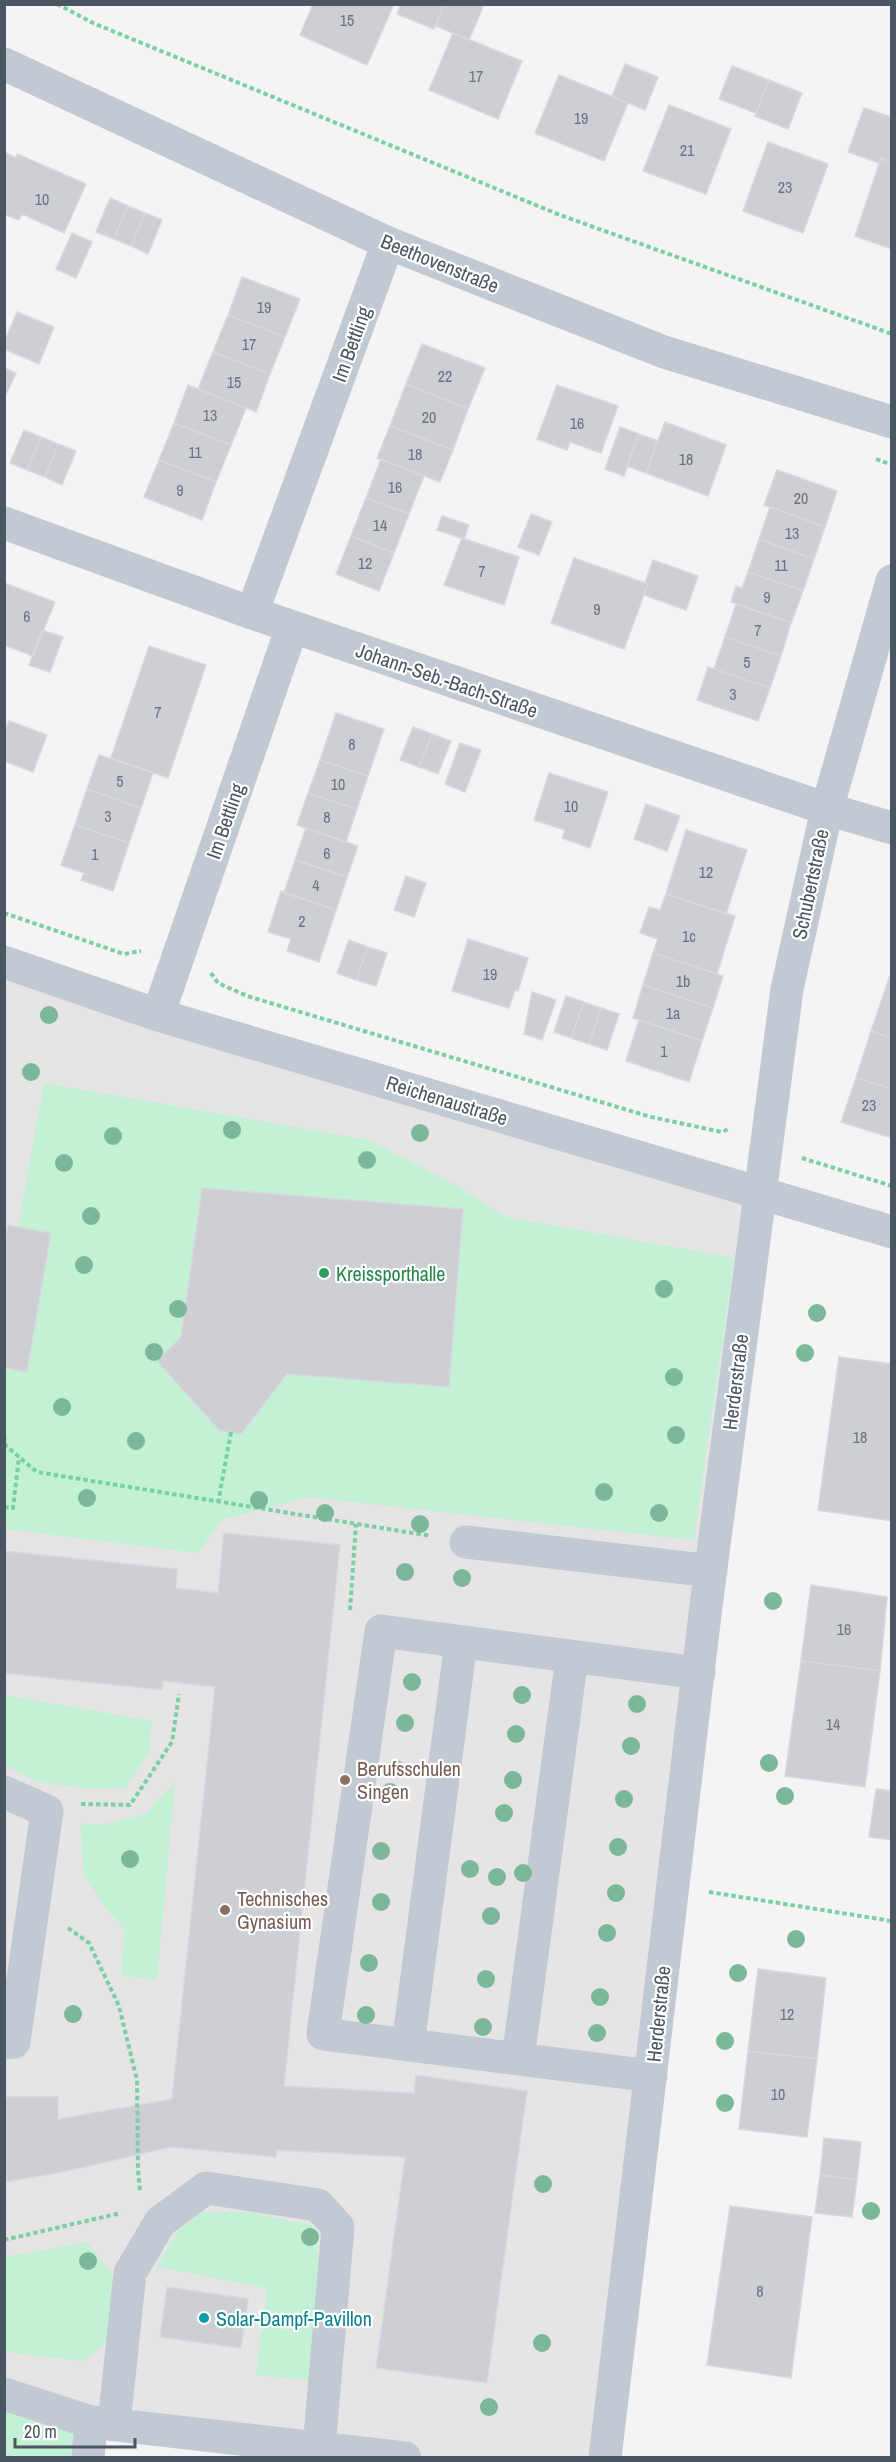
<svg xmlns="http://www.w3.org/2000/svg" width="896" height="2462" font-family="'Archivo Narrow',sans-serif">
<rect width="100%" height="100%" fill="#f5f3f3"/>
<!-- education -->
<path fill="#e6e4e5" d="M4,962L759,1193L605,2457H405L5,2408Z"/>
<!-- green -->
<path fill="#c3f1d5" d="M44,1083L369,1140L454,1184L506,1217L734,1258L694,1540L307,1497L222,1520L198,1553L5,1529V1299Z
M5,1695L152,1721L149,1752L126,1788L88,1789L38,1782L5,1766Z
M175,1782L157,1980L121,1975L125,1930L105,1907L84,1876L80,1823L100,1825L146,1814Z
M201,2212H247L315,2226L322,2290L315,2381L256,2375L267,2288L157,2267L176,2233Z
M87,2242L117,2280L112,2338L84,2361L5,2352V2257Z
M4,2408L91,2422L88,2457H5Z"/>
<!-- building -->
<path fill="#cdcfd5" stroke="#d7d9de" stroke-width="1.5" d="M313,4H394L367,65L300,35Z
M401,4H444L434,29L397,14Z
M444,4H478L483,7L469,40L436,26Z
M453,33L522,61L498,119L429,90Z
M625,64L658,77L645,110L612,96Z
M732,66L769,80L756,113L719,99Z
M559,75L628,103L604,161L535,133Z
M769,80L802,93L788,129L755,116Z
M669,105L731,129L706,194L643,171Z
M864,108L892,117V162L881,158L879,163L848,152Z
M768,142L828,164L803,233L743,211Z
M4,152L16,158L17,154L86,184L64,233L22,214L19,220L4,214Z
M881,158L892,162V249L855,236Z
M110,198L128,206L114,239L96,232Z
M128,206L145,213L131,246L114,239Z
M145,213L162,220L148,254L131,246Z
M72,233L92,242L76,278L56,269Z
M242,277L300,299L285,337L228,315Z
M17,312L54,327L39,364L4,349V343Z
M228,315L285,337L270,374L213,352Z
M422,344L485,368L468,409L406,384Z
M213,352L270,374L256,412L198,389Z
M4,368L16,373L4,399Z
M406,384L468,409L453,450L390,426Z
M188,385L246,408L231,445L174,423Z
M557,385L618,406L601,453L570,442L567,450L537,439Z
M665,422L726,445L708,496L646,473Z
M174,423L231,445L216,482L159,460Z
M390,426L453,450L440,482L377,458Z
M620,427L639,434L624,476L605,469Z
M24,430L41,437L27,470L10,463Z
M639,434L658,441L646,473L627,466Z
M41,437L58,444L45,477L27,470Z
M58,444L76,451L62,485L45,477Z
M381,459L424,476L409,514L366,498Z
M159,460L216,482L202,520L144,497Z
M777,470L837,491L825,527L764,505Z
M366,498L409,514L394,553L351,536Z
M770,507L825,527L814,559L759,539Z
M531,514L552,522L539,555L518,547Z
M442,516L469,525L464,539L437,530Z
M351,536L394,553L379,591L336,574Z
M462,538L519,557L504,605L444,585Z
M759,539L814,559L803,591L748,572Z
M574,558L648,584L624,649L551,623Z
M653,560L698,576L686,610L644,595L648,584L645,583Z
M748,572L803,591L791,623L731,602L736,586L742,588Z
M4,583L55,602L33,656L4,645Z
M736,604L791,623L781,656L725,637Z
M42,630L63,637L50,672L29,665Z
M725,637L781,656L770,688L714,669Z
M149,646L206,665L168,778L111,758Z
M708,667L770,688L758,721L697,700Z
M336,713L384,729L368,776L320,760Z
M9,721L47,735L33,772L4,761V733Z
M413,727L432,734L419,767L400,760Z
M432,734L451,741L438,774L419,767Z
M460,743L481,750L465,792L445,784Z
M99,755L153,773L141,808L87,789Z
M320,760L368,776L357,809L308,793Z
M549,773L608,792L590,848L562,838L565,830L534,820Z
M87,789L141,808L129,843L75,825Z
M308,793L357,809L346,842L297,825Z
M646,804L680,816L667,851L634,839Z
M75,825L129,843L113,891L81,880L84,873L61,865Z
M306,828L358,846L347,877L295,860Z
M686,830L747,850L726,914L666,894Z
M295,860L347,877L336,910L284,893Z
M406,876L426,883L414,917L394,910Z
M281,891L336,910L319,962L287,951L291,939L268,932Z
M666,894L735,916L717,974L653,953L658,939L640,933L649,907L660,910Z
M468,939L528,958L518,991L515,990L509,1008L452,991Z
M349,940L368,947L356,980L337,973Z
M368,947L387,953L376,986L356,980Z
M653,953L723,976L713,1008L643,985Z
M892,970V989L886,987Z
M643,985L713,1008L702,1041L633,1018Z
M886,987L892,989V1038L871,1031Z
M532,992L556,1000L542,1040L524,1034Z
M566,996L584,1002L571,1038L554,1032Z
M584,1002L601,1008L589,1044L571,1038Z
M601,1008L619,1014L607,1050L589,1044Z
M639,1020L702,1041L689,1082L626,1061Z
M871,1031L892,1038V1089L856,1078Z
M856,1078L892,1089V1138L841,1122Z
M202,1188L463,1209L449,1387L287,1374L241,1434L220,1431L157,1361L181,1337Z
M8,1225L51,1233L27,1372L4,1368V1246Z
M839,1357L892,1364V1521L818,1510Z
M224,1533L340,1545L284,2086L414,2093L416,2075L527,2091L487,2383L376,2368L405,2157L277,2150L276,2157L171,2147L58,2173L4,2182V2097H58V2119L172,2099L215,1687L163,1681L162,1690L4,1673V1551L177,1569L176,1588L218,1593Z
M811,1585L887,1597L880,1671L801,1661Z
M801,1661L880,1671L865,1787L785,1776Z
M876,1789L892,1791V1840L869,1837Z
M758,1969L826,1978L817,2059L748,2051Z
M748,2051L817,2059L807,2137L739,2129Z
M824,2138L861,2142L857,2180L820,2175Z
M820,2175L857,2180L852,2217L815,2213Z
M730,2206L812,2217L791,2378L707,2365Z
M167,2287L248,2299L241,2348L160,2337Z"/>
<g fill="none" stroke-linecap="round" stroke-linejoin="round">
<!-- path -->
<path stroke="#7ad0a6" stroke-width="4" stroke-dasharray="4.5 3" stroke-linecap="butt" d="M57,4L93,23L560,215L892,334
M876,459L892,465
M4,913L124,954L141,951
M211,973L218,983L247,996L651,1117L722,1132L730,1128
M802,1158L892,1186
M4,1436L6,1446L37,1472L431,1536
M218,1503L231,1432
M4,1507L13,1508L19,1457
M350,1610L356,1524
M81,1804L130,1805L172,1742L179,1694
M709,1892L892,1921
M68,1928L89,1943L119,2006L137,2080L138,2169L140,2192
M4,2240L121,2213"/>
<!-- minor -->
<path stroke="#c1cad2" stroke-width="33" d="M4,64L388,243L664,352L892,422
M4,523L252,613L827,809L892,828
M252,613L388,243
M4,962L158,1015L892,1232
M158,1015L292,627
M466,1542L711,1571
M4,1792L47,1811L14,2042L4,2043
M408,2045L461,1642
M518,2059L572,1657
M651,2076L323,2034L381,1631L699,1673
M4,2394L91,2422L405,2458
M114,2424L130,2273L160,2222L206,2188L318,2205L338,2227L319,2448
M88,2458L91,2422
M605,2458L706,1606L787,989L827,809L892,581"/>
</g>
<!-- trees -->
<g fill="#7bb799">
<circle cx="49" cy="1015" r="9"/>
<circle cx="31" cy="1072" r="9"/>
<circle cx="232" cy="1130" r="9"/>
<circle cx="420" cy="1133" r="9"/>
<circle cx="113" cy="1136" r="9"/>
<circle cx="367" cy="1160" r="9"/>
<circle cx="64" cy="1163" r="9"/>
<circle cx="91" cy="1216" r="9"/>
<circle cx="84" cy="1265" r="9"/>
<circle cx="664" cy="1289" r="9"/>
<circle cx="178" cy="1309" r="9"/>
<circle cx="817" cy="1313" r="9"/>
<circle cx="154" cy="1352" r="9"/>
<circle cx="805" cy="1353" r="9"/>
<circle cx="674" cy="1377" r="9"/>
<circle cx="62" cy="1407" r="9"/>
<circle cx="676" cy="1435" r="9"/>
<circle cx="136" cy="1441" r="9"/>
<circle cx="604" cy="1492" r="9"/>
<circle cx="87" cy="1498" r="9"/>
<circle cx="259" cy="1500" r="9"/>
<circle cx="325" cy="1513" r="9"/>
<circle cx="659" cy="1513" r="9"/>
<circle cx="420" cy="1524" r="9"/>
<circle cx="405" cy="1572" r="9"/>
<circle cx="462" cy="1578" r="9"/>
<circle cx="773" cy="1601" r="9"/>
<circle cx="412" cy="1682" r="9"/>
<circle cx="522" cy="1695" r="9"/>
<circle cx="637" cy="1704" r="9"/>
<circle cx="405" cy="1723" r="9"/>
<circle cx="516" cy="1734" r="9"/>
<circle cx="631" cy="1746" r="9"/>
<circle cx="769" cy="1763" r="9"/>
<circle cx="396" cy="1769" r="9"/>
<circle cx="513" cy="1780" r="9"/>
<circle cx="390" cy="1792" r="9"/>
<circle cx="785" cy="1796" r="9"/>
<circle cx="624" cy="1799" r="9"/>
<circle cx="504" cy="1813" r="9"/>
<circle cx="618" cy="1847" r="9"/>
<circle cx="381" cy="1851" r="9"/>
<circle cx="130" cy="1859" r="9"/>
<circle cx="470" cy="1869" r="9"/>
<circle cx="523" cy="1873" r="9"/>
<circle cx="497" cy="1877" r="9"/>
<circle cx="616" cy="1893" r="9"/>
<circle cx="381" cy="1902" r="9"/>
<circle cx="491" cy="1916" r="9"/>
<circle cx="607" cy="1933" r="9"/>
<circle cx="796" cy="1939" r="9"/>
<circle cx="369" cy="1963" r="9"/>
<circle cx="738" cy="1973" r="9"/>
<circle cx="486" cy="1979" r="9"/>
<circle cx="600" cy="1997" r="9"/>
<circle cx="73" cy="2014" r="9"/>
<circle cx="366" cy="2015" r="9"/>
<circle cx="483" cy="2027" r="9"/>
<circle cx="597" cy="2033" r="9"/>
<circle cx="725" cy="2041" r="9"/>
<circle cx="725" cy="2103" r="9"/>
<circle cx="543" cy="2184" r="9"/>
<circle cx="871" cy="2211" r="9"/>
<circle cx="310" cy="2237" r="9"/>
<circle cx="88" cy="2261" r="9"/>
<circle cx="542" cy="2343" r="9"/>
<circle cx="489" cy="2407" r="9"/>
</g>
<!-- markers -->
<circle fill="#2e9e5b" stroke="#fff" stroke-width="2" cx="324" cy="1273" r="6"/>
<g fill="#8d6e63" stroke="#fff" stroke-width="2">
<circle cx="345" cy="1780" r="6"/>
<circle cx="225" cy="1910" r="6"/>
</g>
<circle fill="#0f9aa8" stroke="#fff" stroke-width="2" cx="204" cy="2318" r="6"/>
<g text-anchor="middle" dominant-baseline="central" stroke-width="4.5" stroke-linejoin="round" paint-order="stroke">
<!-- number labels -->
<g font-size="16" fill="#6b747e">
<text x="347" y="20">15</text>
<text x="476" y="76">17</text>
<text x="581" y="118">19</text>
<text x="687" y="150">21</text>
<text x="785" y="187">23</text>
<text x="42" y="199">10</text>
<text x="264" y="307">19</text>
<text x="249" y="344">17</text>
<text x="445" y="376">22</text>
<text x="234" y="382">15</text>
<text x="210" y="415">13</text>
<text x="429" y="417">20</text>
<text x="577" y="423">16</text>
<text x="195" y="452">11</text>
<text x="415" y="454">18</text>
<text x="686" y="459">18</text>
<text x="395" y="487">16</text>
<text x="180" y="490">9</text>
<text x="801" y="498">20</text>
<text x="380" y="525">14</text>
<text x="792" y="533">13</text>
<text x="365" y="563">12</text>
<text x="781" y="565">11</text>
<text x="482" y="571">7</text>
<text x="767" y="597">9</text>
<text x="597" y="609">9</text>
<text x="27" y="616">6</text>
<text x="758" y="630">7</text>
<text x="747" y="662">5</text>
<text x="733" y="694">3</text>
<text x="158" y="712">7</text>
<text x="352" y="744">8</text>
<text x="120" y="781">5</text>
<text x="338" y="784">10</text>
<text x="571" y="806">10</text>
<text x="108" y="816">3</text>
<text x="327" y="817">8</text>
<text x="327" y="853">6</text>
<text x="95" y="854">1</text>
<text x="706" y="872">12</text>
<text x="316" y="885">4</text>
<text x="302" y="921">2</text>
<text x="689" y="936">1c</text>
<text x="490" y="974">19</text>
<text x="683" y="981">1b</text>
<text x="673" y="1013">1a</text>
<text x="664" y="1051">1</text>
<text x="869" y="1105">23</text>
<text x="860" y="1437">18</text>
<text x="844" y="1629">16</text>
<text x="833" y="1724">14</text>
<text x="787" y="2014">12</text>
<text x="778" y="2094">10</text>
<text x="760" y="2291">8</text>
</g>
<!-- street labels -->
<g font-size="20" fill="#4a5661" stroke="#fff">
<text transform="translate(440 263) rotate(22)">Beethovenstraße</text>
<text transform="translate(351 344) rotate(-70)">Im Bettling</text>
<text transform="translate(447 680) rotate(19)">Johann-Seb.-Bach-Straße</text>
<text transform="translate(225 821) rotate(-71)">Im Bettling</text>
<text transform="translate(810 884) rotate(-78)">Schubertstraße</text>
<text transform="translate(447 1100) rotate(17)">Reichenaustraße</text>
<text transform="translate(735 1382) rotate(-83)">Herderstraße</text>
<text transform="translate(658 2014) rotate(-84)">Herderstraße</text>
</g>
<!-- leisure labels -->
<g font-size="20" fill="#27864d" stroke="#fff" text-anchor="start">
<text x="336" y="1273">Kreissporthalle</text>
</g>
<!-- education labels -->
<g font-size="20" fill="#785e54" stroke="#fff" text-anchor="start">
<text x="357" y="1768">Berufsschulen<tspan x="357" dy="23">Singen</tspan></text>
<text x="237" y="1898">Technisches<tspan x="237" dy="23">Gynasium</tspan></text>
</g>
<!-- culture labels -->
<g font-size="20" fill="#0d838f" stroke="#fff" text-anchor="start">
<text x="216" y="2318">Solar-Dampf-Pavillon</text>
</g>
</g>
<!-- border -->
<rect width="896" height="2462" fill="none" stroke="#4a5661" stroke-width="12"/>
<!-- scale -->
<path d="M15 2438v9h120v-9" fill="none" stroke="#4a5661" stroke-width="3"/>
<text x="24" y="2438" font-size="18" fill="#4a5661" stroke="#ffffff" stroke-width="4.5" paint-order="stroke">20 m</text>
</svg>
